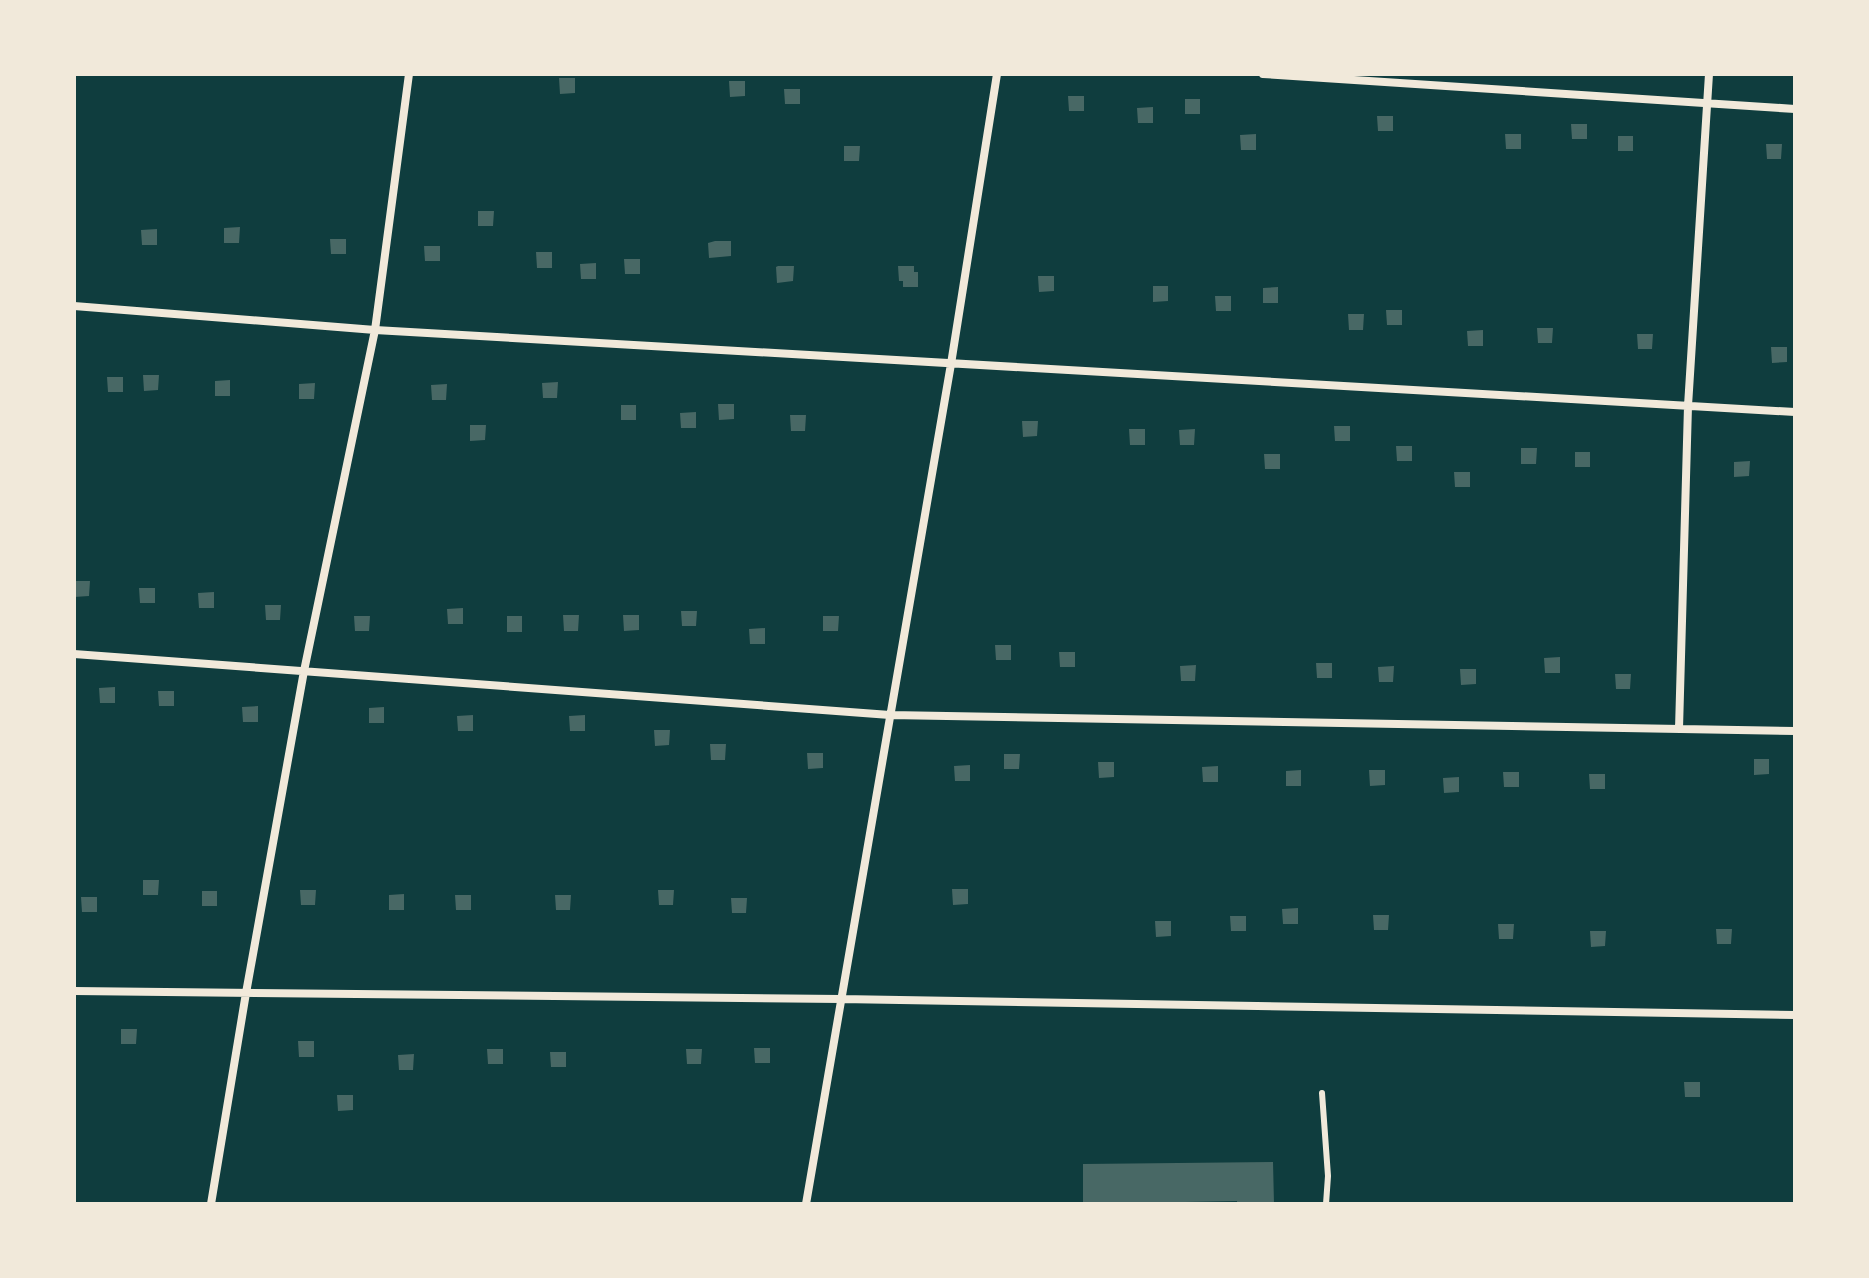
<svg xmlns="http://www.w3.org/2000/svg" width="1869" height="1278" font-family="'Roboto Serif',serif">
<rect width="100%" height="100%" fill="#0f3d3e"/>
<!-- building -->
<path fill="#486865" d="M559,78H575V93L560,94Z
M729,81H745V96L730,97Z
M784,89H800V104H785Z
M1068,96H1084V111H1069Z
M1185,99H1200V114H1185Z
M1153,107V123H1138L1137,108Z
M1377,116H1393V131H1378Z
M1571,124H1587V139H1572Z
M1256,134V150H1241L1240,135Z
M1505,134H1521V149H1506Z
M1618,136H1633V151H1618Z
M1766,144H1782L1781,159H1767Z
M844,146H860L859,161H844Z
M478,211H494L493,226H478Z
M240,227L239,243H224V228Z
M157,229V245H142L141,230Z
M330,239H346V254H331Z
M715,241H731V256L709,258L708,243Z
M424,246H440V261H425Z
M536,252H552V268H537Z
M624,259H640V274H625Z
M596,263V279H581L580,264Z
M778,266H794L793,281L777,283L776,267Z
M898,266H914V272H918V287H903V281H899Z
M1038,276H1054V291L1039,292Z
M1153,286H1168V301L1153,302Z
M1278,287V303H1263V288Z
M1215,296H1231V311H1216Z
M1386,310H1402V325H1387Z
M1348,314H1364L1363,330H1349Z
M1537,328H1553L1552,343H1538Z
M1483,330V346H1468L1467,331Z
M1637,334H1653L1652,349H1638Z
M1771,347H1787V362L1772,363Z
M143,375H159L158,390L144,391Z
M107,377H123V392H108Z
M230,380V396H215V381Z
M558,382L557,398H543L542,383Z
M315,383L314,399H299V384Z
M447,384L446,400H432L431,385Z
M718,404H734V419L719,420Z
M621,405H636V420H621Z
M696,412V428H681L680,413Z
M790,415H806L805,431H791Z
M1022,421H1038L1037,436L1023,437Z
M470,425H486L485,440L470,441Z
M1334,426H1350V441H1335Z
M1129,429H1145V445H1130Z
M1195,429L1194,445H1180L1179,430Z
M1396,446H1412V461H1397Z
M1521,448H1537L1536,464H1521Z
M1575,452H1590V467H1575Z
M1264,454H1280V469H1265Z
M1750,461L1749,476L1734,477V462Z
M1454,472H1470V487H1455Z
M74,581H90L89,596L74,597Z
M139,588H155V603H140Z
M214,592V608H199L198,593Z
M265,605H281L280,620H266Z
M463,608V624H448L447,609Z
M681,611H697L696,626H682Z
M563,615H579L578,631H564Z
M623,615H639V630L624,631Z
M354,616H370L369,631H355Z
M507,616H522V632H507Z
M823,616H839L838,631H823Z
M765,628V644H750L749,629Z
M995,645H1011V660H996Z
M1059,652H1075V667H1060Z
M1560,657V673H1545L1544,658Z
M1316,663H1332V678H1317Z
M1196,665L1195,681H1181L1180,666Z
M1394,666L1393,682H1379L1378,667Z
M1460,669H1476V684L1461,685Z
M1615,674H1631L1630,689H1616Z
M115,687V703H100L99,688Z
M158,691H174V706H159Z
M258,706V722H243L242,707Z
M384,707V723H369V708Z
M473,715V731H458L457,716Z
M585,715V731H570L569,716Z
M654,730H670L669,745L655,746Z
M710,744H726L725,760H711Z
M807,753H823V768L808,769Z
M1004,754H1020L1019,769H1004Z
M1754,759H1769V774L1754,775Z
M1098,762H1114V777L1099,778Z
M970,765V781H955L954,766Z
M1218,766V782H1203L1202,767Z
M1301,770V786H1286V771Z
M1369,770H1385V785L1370,786Z
M1503,772H1519V787H1504Z
M1589,774H1605V789H1590Z
M1459,777V792L1444,793L1443,778Z
M143,880H159L158,895H143Z
M952,889H968V904L953,905Z
M300,890H316L315,905H301Z
M658,890H674L673,905H659Z
M202,891H217V906H202Z
M404,894V910H389V895Z
M455,895H471V910H456Z
M555,895H571L570,910H556Z
M81,897H97V912H82Z
M731,898H747L746,913H732Z
M1298,908V924H1283L1282,909Z
M1373,915H1389L1388,930H1374Z
M1230,916H1246V931H1231Z
M1155,921H1171V936L1156,937Z
M1498,924H1514L1513,939H1499Z
M1716,929H1732L1731,944H1717Z
M1590,931H1606L1605,946L1591,947Z
M121,1029H137L136,1044H121Z
M298,1041H314V1057H299Z
M754,1048H770V1063H755Z
M487,1049H503V1064H488Z
M686,1049H702L701,1064H687Z
M550,1052H566V1067H551Z
M414,1054L413,1070H399L398,1055Z
M1684,1082H1700V1097H1685Z
M337,1095H353V1110L338,1111Z
M1273,1162L1274,1204H1237V1201L1083,1204V1164Z"/>
<g fill="none" stroke-linecap="round" stroke-linejoin="round">
<!-- service -->
<path stroke="#f1e9da" stroke-width="6" d="M1322,1093L1328,1176L1326,1204"/>
<!-- minor -->
<path stroke="#f1e9da" stroke-width="8" d="M1263,74L1795,109
M74,306L375,330L1795,412
M74,654L890,715L1795,731
M1679,729L1688,406L1709,74
M74,991L841,999L1795,1015
M211,1204L246,993L304,671L375,330L409,74
M806,1204L951,364L997,74"/>
</g>
<!-- border -->
<rect width="1869" height="1278" fill="none" stroke="#f1e9da" stroke-width="152"/>
</svg>
